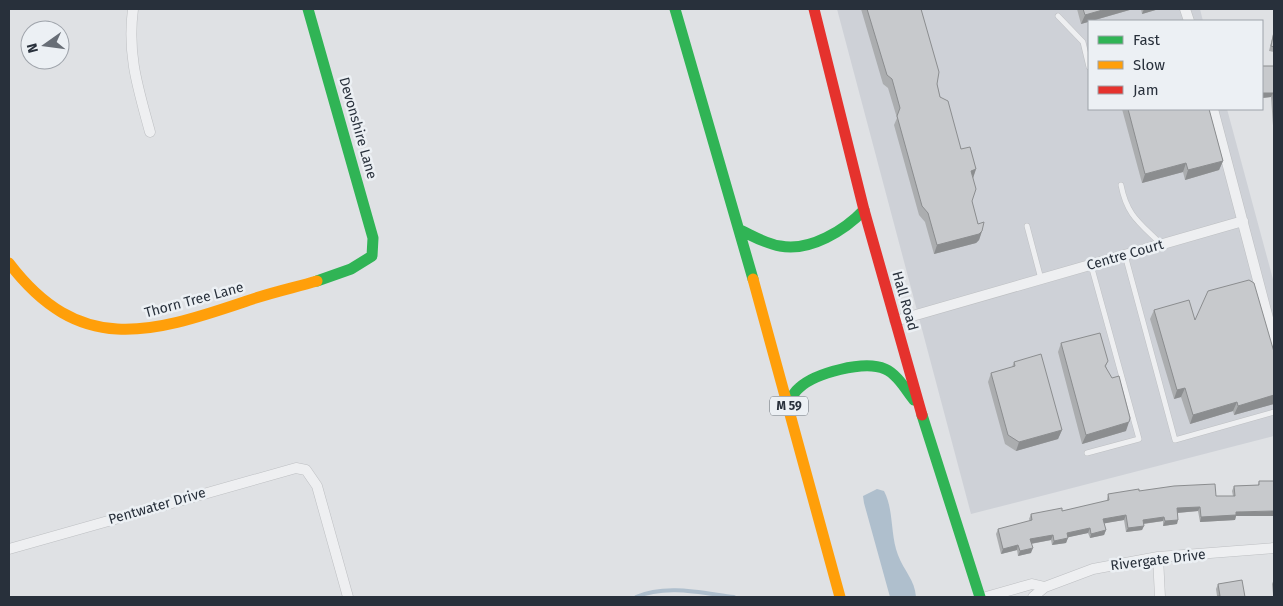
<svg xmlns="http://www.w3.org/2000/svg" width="1283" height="606" font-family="'Fira Sans',sans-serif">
<rect width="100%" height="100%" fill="#dfe1e4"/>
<!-- built -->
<path fill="#ced1d7" d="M837,9H1200L1203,21H1089V109H1227L1274,283V436L971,514Z"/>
<!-- water -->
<path fill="#afbfcd" d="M877,489L884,491C894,510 890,534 898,555C904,571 915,580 916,597H890L864,503L863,496Z"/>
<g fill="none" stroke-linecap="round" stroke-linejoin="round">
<!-- stream -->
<path stroke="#afbfcd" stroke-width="4" d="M636,597C666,584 702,593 734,597"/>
<defs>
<path id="lane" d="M1058,16L1083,42L1089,67
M1121,185C1127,216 1140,223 1161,244
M1027,226L1041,279
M1125,255L1175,440L1274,412
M1087,453L1139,439L1091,265"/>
<path id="street" d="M133,9C127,55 138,88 150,132
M1185,9L1189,21
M1213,109L1274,341
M895,321L1243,221
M9,549L296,468L306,470L317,486L348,597
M1158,557L1160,597
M1045,587L1093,569L1158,557L1274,548
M986,597L1032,584L1045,587L1033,597"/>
</defs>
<!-- lane casing -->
<use href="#lane" stroke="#bdbfc2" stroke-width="6"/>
<!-- street casing -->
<use href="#street" stroke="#bdbfc2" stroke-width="11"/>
<!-- lane -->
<use href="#lane" stroke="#eeeff1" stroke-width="5"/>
<!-- street -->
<use href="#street" stroke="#eeeff1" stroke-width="10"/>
<!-- fast -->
<path stroke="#30b455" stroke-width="11" d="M308,9L373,238L372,256L351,269L317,281
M675,9L753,279
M740,230C753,236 766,244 780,246C810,252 845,230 864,210
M788,404C791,398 794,392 799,388C815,373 864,360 885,369C897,374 906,390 914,400
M922,415L980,597"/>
<!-- slow -->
<path stroke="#ff9f0a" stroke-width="11" d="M9,263C79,355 149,334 244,302C268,293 293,288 317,281
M753,279L840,597"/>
<!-- jam -->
<path stroke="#e5322d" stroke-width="11" d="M814,9L864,210L922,415"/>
</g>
<!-- wall -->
<path fill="#abadaf" d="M861,9H921L940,97L961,149L976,169L973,178L972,201L978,224L982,231L979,240L976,243L934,254L925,222L919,215L894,125L897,118L888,88L883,84Z
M1077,9H1133L1081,24Z
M1141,9H1159L1142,14Z
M1274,30V52L1269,51Z
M1262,66H1274V140L1271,97L1262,98Z
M1122,109H1209L1223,161L1219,170L1185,180L1183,172L1142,183Z
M1154,310L1195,320L1274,352V404L1234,415L1233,411L1190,424L1181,397L1174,399L1150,319Z
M1061,343L1108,361L1106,366L1126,431L1082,444L1058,352Z
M1014,362L1062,430L1058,439L1016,451L1005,444L988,382L991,373L1012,367Z
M1259,481H1274L1236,516L1235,520L1200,522L1198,511L1178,513L1177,524L1163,526V521L1144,524L1142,530L1126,532L1124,520L1104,523L1106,530L1104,535L1090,538L1088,533L1068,537L1066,543L1052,545L1051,540L1031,544V553L1018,556L1017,550L1001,554L996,534L998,529L1030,521L1029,519L1031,514L1062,511L1107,501V499L1108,494L1139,491L1216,496H1233L1232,491L1234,486L1258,485Z
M1274,579V595H1273L1272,584Z
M1218,584L1245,597L1217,596L1216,589Z"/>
<!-- shaded-wall -->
<path fill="#8b8d8f" d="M1106,9H1133L1081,24L1085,15Z
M1144,9H1159L1142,14Z
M1262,93H1273L1271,97L1262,98Z
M1223,161L1219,170L1185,180L1188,170Z
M1186,163L1183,172L1142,183L1145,174Z
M976,169L973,178L971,171Z
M982,231L979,240L976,243L934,254L937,245Z
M1185,388L1181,397L1174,399L1177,390Z
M1274,395V404L1234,415L1238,406Z
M1237,402L1233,411L1190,424L1193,415Z
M1129,422L1126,431L1082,444L1086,435Z
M1062,430L1058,439L1016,451L1019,442Z
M1200,507L1198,511L1175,513L1177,508Z
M1274,511V516H1236L1235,520L1200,522L1201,517L1236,512Z
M1126,515L1124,520L1101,524L1103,519Z
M1164,517L1163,521L1141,524L1143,520Z
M1178,520L1177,524L1163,526L1165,521Z
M1144,526L1142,530L1126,532L1128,528Z
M1090,528L1088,533L1065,538L1067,533Z
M1106,530L1104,535L1090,538L1091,534Z
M1053,535L1051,540L1029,544L1030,539Z
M1068,538L1066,543L1052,545L1054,541Z
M1018,545L1017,550L1001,554L1003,549Z
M1033,548L1031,553L1018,556L1020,551Z"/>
<!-- building -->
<path fill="#c7c9cc" stroke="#8b8d8f" d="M867,9H921L939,72L937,84L940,97L948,101L961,149L970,147L976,169L971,171L976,189L972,201L978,224L984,222L982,231L979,234L937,245L928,213L922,206L897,116L900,108L892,79L887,75Z
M1083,9H1106L1085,15Z
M1274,32V47L1271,46Z
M1262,66H1274V110L1273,93H1262Z
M1128,109H1209L1223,161L1188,170L1186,163L1145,174Z
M1249,280L1254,283L1274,352V395L1238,406L1237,402L1193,415L1185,388L1177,390L1154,310L1189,300L1195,320L1208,291Z
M1100,333L1108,361L1105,366L1112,378L1119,376L1130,418L1129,422L1086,435L1061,343Z
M1041,354L1062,430L1019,442L1008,435L991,373L1015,366L1014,362Z
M1259,481H1274V511L1236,512V515L1201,517L1200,507L1177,508L1178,520L1165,521L1164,517L1143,520L1144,526L1128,528L1126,515L1103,519L1106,530L1091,534L1090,528L1067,533L1068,538L1054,541L1053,535L1030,539L1033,548L1020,551L1018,545L1003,549L998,529L1032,520L1031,514L1062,508V511L1109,500L1108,494L1139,489V491L1174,486L1215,484L1216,496H1235L1234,486L1259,485Z
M1242,580L1245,597H1213L1220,596L1218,584Z"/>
<g text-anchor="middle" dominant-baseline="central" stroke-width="5" stroke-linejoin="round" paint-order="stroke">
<!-- shield labels -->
<rect fill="#ecf0f4" stroke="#636a72" stroke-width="1" x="770" y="396.5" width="38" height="19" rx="4"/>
<g font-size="12" font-weight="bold" fill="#28303b">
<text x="789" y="406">M 59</text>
</g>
<!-- street labels -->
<g font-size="14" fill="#28303b" stroke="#ecf0f4">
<text transform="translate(358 128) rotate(74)">Devonshire Lane</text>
<text transform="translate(1125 255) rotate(-16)">Centre Court</text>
<text transform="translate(194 300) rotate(-15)">Thorn Tree Lane</text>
<text transform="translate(905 301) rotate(74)">Hall Road</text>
<text transform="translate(157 506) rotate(-16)">Pentwater Drive</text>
<text transform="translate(1158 560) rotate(-7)">Rivergate Drive</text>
</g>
</g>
<!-- border -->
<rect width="1283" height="606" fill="none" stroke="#28303b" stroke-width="20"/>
<!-- legend -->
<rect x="1088" y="20" width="175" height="90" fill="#ecf0f4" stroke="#9ea3aa"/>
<rect x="1098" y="36" width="25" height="8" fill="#30b455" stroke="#9ea3aa"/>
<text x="1133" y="45" font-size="15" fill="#28303b">Fast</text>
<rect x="1098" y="61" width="25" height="8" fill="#ff9f0a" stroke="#9ea3aa"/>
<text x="1133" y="70" font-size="15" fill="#28303b">Slow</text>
<rect x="1098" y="86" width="25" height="8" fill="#e5322d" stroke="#9ea3aa"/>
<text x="1133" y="95" font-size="15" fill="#28303b">Jam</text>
<!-- north arrow -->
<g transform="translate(45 45) rotate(256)"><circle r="24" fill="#ecf0f4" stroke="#9ea3aa"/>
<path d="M0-4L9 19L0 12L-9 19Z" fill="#686e76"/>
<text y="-8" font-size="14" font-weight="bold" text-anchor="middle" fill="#28303b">N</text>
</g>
</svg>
